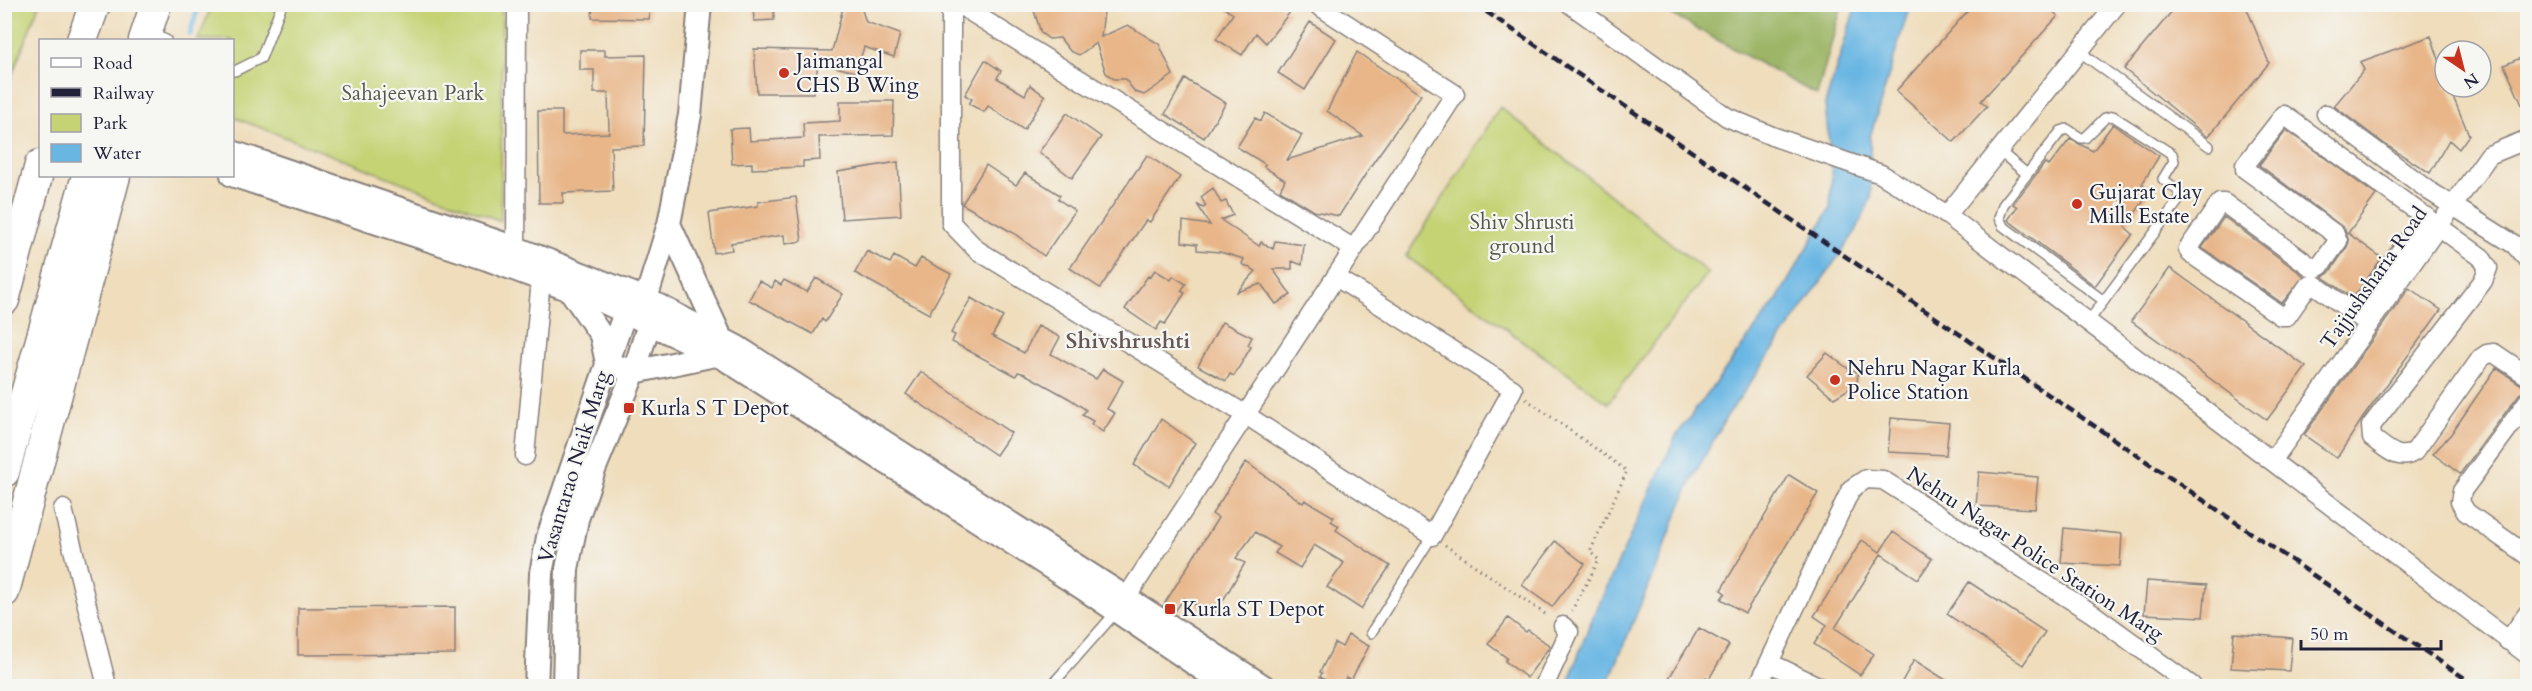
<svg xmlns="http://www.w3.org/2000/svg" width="2532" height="691" font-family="Cardo,serif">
<rect width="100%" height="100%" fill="#f6f6f2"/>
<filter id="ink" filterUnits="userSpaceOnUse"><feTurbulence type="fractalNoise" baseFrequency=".0167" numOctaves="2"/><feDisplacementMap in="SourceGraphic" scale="12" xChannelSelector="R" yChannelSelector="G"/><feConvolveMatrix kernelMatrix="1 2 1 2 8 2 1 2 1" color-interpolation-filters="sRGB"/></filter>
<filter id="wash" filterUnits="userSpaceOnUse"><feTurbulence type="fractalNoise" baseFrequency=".008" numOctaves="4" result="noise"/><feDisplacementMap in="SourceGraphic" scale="24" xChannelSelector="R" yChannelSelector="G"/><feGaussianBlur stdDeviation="1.35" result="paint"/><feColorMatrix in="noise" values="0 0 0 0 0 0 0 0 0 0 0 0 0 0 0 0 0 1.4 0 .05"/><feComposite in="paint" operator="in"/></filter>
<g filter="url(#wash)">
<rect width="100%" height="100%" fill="#efddbc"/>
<!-- green -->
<path fill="#c5d375" stroke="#747a58" stroke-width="1.5" d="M5,4L39,5L5,93L4,5Z
M212,5H502L501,221L233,117L232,40H198Z
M1500,107L1708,273L1608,403L1406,256Z"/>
<!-- forest -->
<path fill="#9cb566" stroke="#5f6c50" stroke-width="1.5" d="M1654,5H1842L1817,95Z"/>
<!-- water -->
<path fill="#69b6e3" stroke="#466c8f" stroke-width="1.5" d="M1856,5H1910L1870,137L1871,198L1856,231L1727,416L1692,479L1607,686H1567L1589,626L1676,436L1778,298L1830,209L1832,172L1825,104Z"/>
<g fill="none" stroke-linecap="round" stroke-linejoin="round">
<!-- stream -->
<path stroke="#69b6e3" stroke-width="5" d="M190,34L199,4"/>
</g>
<g id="blocks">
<!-- building -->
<path fill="#e8b689" d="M593,4H650L649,19L592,18Z
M753,4H774V20L754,21Z
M844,4H860L866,22L900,34L894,57L864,47L856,72L818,63L814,93H757L754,49L832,51Z
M1032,4H1091L1104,11L1101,37L1128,25L1159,44L1173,75L1144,95L1135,92L1125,79H1114L1106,73L1096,43L1079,55L1070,51L1060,38L1049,39L1041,33Z
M1218,4H1279L1290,12L1266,43L1256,33L1242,55L1216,39L1233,14Z
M1974,4H2045L2058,16L1981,101L1987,106L1954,142L1896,91Z
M2178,4H2245L2269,63L2208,137L2124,69Z
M1310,22L1336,39L1305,90L1278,73Z
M2431,36L2445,77V87H2449L2469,135L2459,149L2449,140L2430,173L2386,145L2334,106L2364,70L2360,62Z
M580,50H605V56L646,55L644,146L611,147L613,191L563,193V203H539L538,111H562V135L609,133L608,93H594V70H580Z
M1357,52L1421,95L1372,164L1339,216L1314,211L1280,190L1285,180L1264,167L1265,164L1237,147L1255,118L1261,121L1265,113L1302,135L1287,160L1363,136L1327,111Z
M2528,55V118L2504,65Z
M985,60L1001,71L997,78L1025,95L1030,85L1045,96L1024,130L988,106L984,112L969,104L972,99L965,95Z
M1185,79L1226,103L1204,138L1165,114Z
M840,101H894L893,135L819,137L820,160L803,161V167L752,169V163L732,164L730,129L749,128L750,141L804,138L803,123L840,121Z
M1067,113L1101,137L1072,178L1039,152Z
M2113,124L2159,156L2142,184L2151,191L2125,227L2133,234L2095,286L2008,220L2017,207L2013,204L2045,163L2049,166L2070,139L2093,151Z
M2286,130L2376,195L2348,233L2382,258L2353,298L2323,277L2329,273L2347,247L2349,242L2345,229L2259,165Z
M1147,155L1180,177L1150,222L1146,220L1100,288L1070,268Z
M898,162L901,215L842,219L838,172Z
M986,165L1016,185L1025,173L1060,195L1058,199L1075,211L1044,256L1015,234L962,204Z
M1213,188L1221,203L1226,201L1233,215L1221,220L1259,246L1261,242L1273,249L1275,241L1304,245L1302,265L1292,261V269H1273L1291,295L1276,304L1261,284L1237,292L1256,271L1242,264L1244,259L1220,252L1197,250V244L1182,242L1183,221L1210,225L1197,204L1203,208L1206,206L1201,197Z
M796,197L802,241L785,244L784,235L731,243L732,250L714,253L709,213L758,206V202Z
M2224,217L2304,276L2282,303L2202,248Z
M867,251L890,263L894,256L915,268L921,258L951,274L929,314L855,273Z
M2170,268L2306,367L2267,420L2131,321Z
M1155,270L1171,280L1173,276L1186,284L1181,291L1185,293L1165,324L1161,322L1156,330L1125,309L1148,276L1150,277Z
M816,278L843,294L825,322L822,319L813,334L749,300L759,281L772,288L775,281L781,285L784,280L807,292Z
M2409,288L2441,310L2362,419L2337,458L2304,435Z
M971,298L1003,317L992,336L1024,353L1038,326L1060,337L1051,354L1096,379L1103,369L1123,381L1107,409L1115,413L1103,432L1091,424L1093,421L1082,415L1086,410L1070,399L1025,374L1018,372L1016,376L952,342L955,335L951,333Z
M1222,322L1252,337L1248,345L1251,347L1234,376L1230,374L1226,381L1198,366Z
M1827,353L1850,370L1858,372L1857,384L1834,398L1807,375Z
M2496,368L2528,389L2519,394L2460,474L2433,454L2451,434Z
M921,372L1011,433L996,455L906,394Z
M1891,418L1949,423L1946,455L1888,452Z
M1161,419L1195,443L1169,486L1134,465Z
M1246,462L1303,503L1305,500L1334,517L1331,521L1339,526L1336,530L1390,566L1361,609L1327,587L1344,563L1314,545L1300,568L1275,553L1279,547L1255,532L1236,558L1245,563L1214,616L1184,598L1174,613L1163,606L1218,518L1212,514Z
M1979,472L2038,477L2035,509L1976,506Z
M1789,475L1818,493L1745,613L1721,599L1725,593L1721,590Z
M2064,528L2122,534L2120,566L2061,563Z
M1893,532L1932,559L1918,579L1881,554L1835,628L1874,654L1860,675L1814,644L1827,625L1814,616L1862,540L1880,552Z
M1555,541L1585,564L1552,607L1522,585Z
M2147,581L2206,585L2203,617L2144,614Z
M1969,582L2045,632L2023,665L1947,614Z
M455,607V654L298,655V608Z
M1508,618L1526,632L1528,630L1550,646L1527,678L1505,661L1507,658L1488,644Z
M1699,628L1729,645L1709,679L1706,677L1700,687H1683L1669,678Z
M2234,633L2292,638L2289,671L2231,668Z
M1348,635L1369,646L1351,680L1346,677L1341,687H1338L1320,677L1322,673L1320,672L1335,643L1342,647Z
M1914,660L1957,687H1899Z"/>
</g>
</g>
<g filter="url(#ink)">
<use href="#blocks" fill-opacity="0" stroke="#88807c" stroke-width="1.5"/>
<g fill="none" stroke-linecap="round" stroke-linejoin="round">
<defs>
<path id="service" d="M149,33L166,40
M2080,52L2209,146
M232,70L235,71L261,58L282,4
M1999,151L2027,174
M2088,322L2179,200C2182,187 2170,187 2163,179L2174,161L2172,154L2113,116L2105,118L2085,138H2081L2067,129L2061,131L2003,205L1999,218L2003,226L2104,301
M1371,633L1432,536
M1051,686L1117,611"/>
<path id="minor" d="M951,4V223L977,250L1246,415L1432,536L1513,389L1336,277
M958,4L1354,249
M1570,4L1727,117L1772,136L1881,174L1947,215L2528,655
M2326,114L2431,192L2515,245L2528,260
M1947,215L2117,4
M516,261L517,4
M2355,314L2426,216
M2369,324L2315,285L2308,286L2287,316H2281L2190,253L2188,249L2220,203H2224L2314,269L2320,266L2338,241L2335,234L2245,169V165L2284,115L2481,257L2488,268L2483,281L2371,426L2372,438C2386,448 2399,463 2415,451L2481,358L2487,354L2494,353L2528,376
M2528,401L2462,491L2460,502L2466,512L2528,556
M525,456L541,279
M2272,461L2489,155L2528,139
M63,509L107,686
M1120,607L1455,94L1316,4
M2508,641L2528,613
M1770,663L1818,686
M1544,686L1569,632L1563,626
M1758,686L1851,489L1866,479L1883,480L2093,614L2192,686"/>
<path id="tertiary" d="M232,152L516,248L646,299L737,347L1263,686
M232,175L487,259L570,290L606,303L725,359L1081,587L1227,686
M669,224L721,338
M570,290L601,335L607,363L634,372L715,355
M536,686L541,574L548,537L625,312L638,304
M564,686L567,569L577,519L594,470L634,372L649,324L646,299L669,224L690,115L700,4"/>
<path id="trunk" d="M82,40L95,4
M144,40L156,4
M4,300L40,165
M4,472L87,176
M4,592L115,176"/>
</defs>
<!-- service casing -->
<use href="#service" stroke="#88807c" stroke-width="12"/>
<!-- minor casing -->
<use href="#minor" stroke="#88807c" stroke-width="21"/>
<!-- tertiary casing -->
<use href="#tertiary" stroke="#88807c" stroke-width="26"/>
<!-- trunk casing -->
<use href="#trunk" stroke="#88807c" stroke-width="33"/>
<!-- path -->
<path stroke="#88807c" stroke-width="3" stroke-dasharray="1.5 4.5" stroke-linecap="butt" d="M1526,399L1627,471L1590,552L1599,560L1571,612
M1445,545L1548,616"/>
<!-- service -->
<use href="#service" stroke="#fff" stroke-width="9"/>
<!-- minor -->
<use href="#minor" stroke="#fff" stroke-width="18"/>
<!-- tertiary -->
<use href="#tertiary" stroke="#fff" stroke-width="22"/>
<!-- trunk -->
<use href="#trunk" stroke="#fff" stroke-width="30"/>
<!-- rail -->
<path stroke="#22223b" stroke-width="4.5" stroke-dasharray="9 4.5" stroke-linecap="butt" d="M1475,4L2476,686"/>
</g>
</g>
<!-- markers -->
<g fill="#c8321e" stroke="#f6f6f2" stroke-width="2">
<circle cx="784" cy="73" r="6"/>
<circle cx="2077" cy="204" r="6"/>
<circle cx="1835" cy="380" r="6"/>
<rect x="623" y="402" width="12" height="12" rx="3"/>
<rect x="1164" y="603" width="12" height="12" rx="3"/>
</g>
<g text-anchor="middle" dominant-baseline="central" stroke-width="4.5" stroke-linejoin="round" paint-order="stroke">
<!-- poi labels -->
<g font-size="21" fill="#22223b" stroke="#f6f6f2" text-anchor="start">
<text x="796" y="61">Jaimangal<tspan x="796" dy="24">CHS B Wing</tspan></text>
<text x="2089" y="192">Gujarat Clay<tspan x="2089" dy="24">Mills Estate</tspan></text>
<text x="1847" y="368">Nehru Nagar Kurla<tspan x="1847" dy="24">Police Station</tspan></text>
<text x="641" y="408">Kurla S T Depot</text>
<text x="1182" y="609">Kurla ST Depot</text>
</g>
<!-- park labels -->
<g font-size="21" fill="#53574c" stroke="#f6f6f2">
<text x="413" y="93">Sahajeevan Park</text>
<text x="1522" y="222">Shiv Shrusti<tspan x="1522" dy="24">ground</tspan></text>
</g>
<!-- street labels -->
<g font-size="21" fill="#22223b" stroke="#f6f6f2">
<text transform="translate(2374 278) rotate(-55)">Tajjushsharia Road</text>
<text transform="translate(574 467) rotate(-73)">Vasantarao Naik Marg</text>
<text transform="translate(2035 554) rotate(33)">Nehru Nagar Police Station Marg</text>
</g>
<!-- neighbourhood labels -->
<g font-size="22" font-weight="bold" fill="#675656" stroke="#f6f6f2">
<text x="1128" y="341">Shivshrushti</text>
</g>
</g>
<!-- margin -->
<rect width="2532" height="691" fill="none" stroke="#f6f6f2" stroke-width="24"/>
<!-- legend -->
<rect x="39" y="39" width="195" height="138" fill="#f6f6f2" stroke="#a1a1a9" stroke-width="1.5"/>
<rect x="51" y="58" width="30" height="9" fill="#ffffff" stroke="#a1a1a9" stroke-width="1.5"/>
<text x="93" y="69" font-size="18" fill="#22223b">Road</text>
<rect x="51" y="88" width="30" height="9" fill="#22223b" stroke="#a1a1a9" stroke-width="1.5"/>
<text x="93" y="99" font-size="18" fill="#22223b">Railway</text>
<rect x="51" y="114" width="30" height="18" fill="#c5d375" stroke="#a1a1a9" stroke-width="1.5"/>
<text x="93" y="129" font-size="18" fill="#22223b">Park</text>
<rect x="51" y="144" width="30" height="18" fill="#69b6e3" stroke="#a1a1a9" stroke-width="1.5"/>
<text x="93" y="159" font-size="18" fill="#22223b">Water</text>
<!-- north arrow -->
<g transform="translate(2463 69) rotate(145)"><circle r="28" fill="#f6f6f2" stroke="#a1a1a9" stroke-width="1.5"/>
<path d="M0-4.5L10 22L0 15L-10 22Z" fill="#c8321e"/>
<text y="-9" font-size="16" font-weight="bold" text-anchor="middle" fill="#22223b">N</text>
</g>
<!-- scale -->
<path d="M2301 640v9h140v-9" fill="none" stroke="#22223b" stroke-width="3"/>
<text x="2310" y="640" font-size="18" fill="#22223b" stroke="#f6f6f2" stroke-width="4.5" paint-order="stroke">50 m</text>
</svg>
